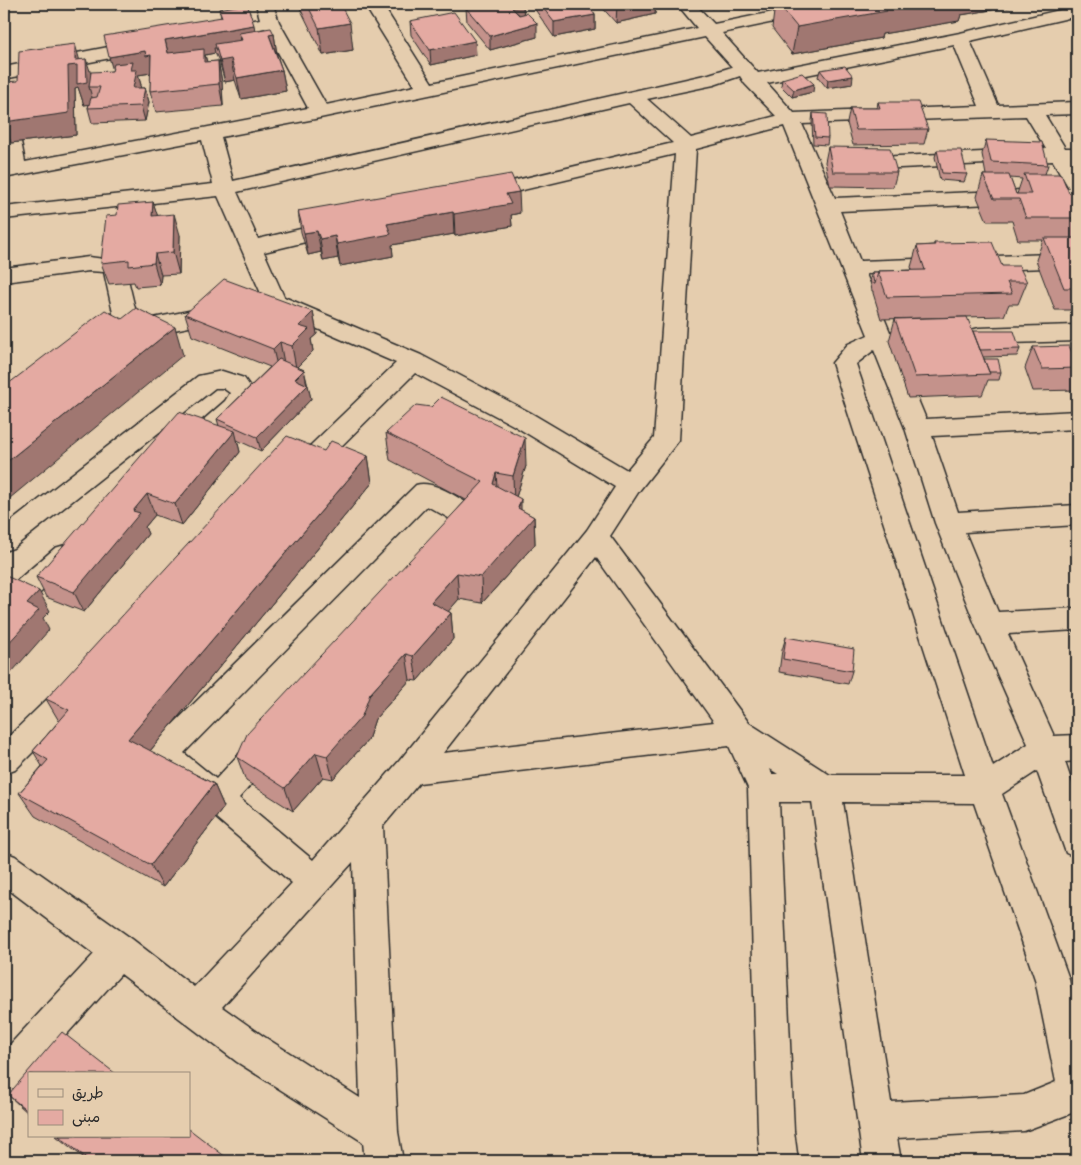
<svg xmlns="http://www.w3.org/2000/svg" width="1081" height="1165" font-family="Sriracha,'Playpen Sans Arabic',sans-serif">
<rect width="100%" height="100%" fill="#e5cdae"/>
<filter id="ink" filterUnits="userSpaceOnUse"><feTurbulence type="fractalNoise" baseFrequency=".02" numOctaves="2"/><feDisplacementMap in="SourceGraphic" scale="10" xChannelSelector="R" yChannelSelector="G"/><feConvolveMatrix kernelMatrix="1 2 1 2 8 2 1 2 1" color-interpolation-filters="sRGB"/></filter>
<g filter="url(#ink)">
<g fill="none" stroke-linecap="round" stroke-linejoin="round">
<defs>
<path id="minor" d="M256,4L273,5L279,22L326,105L415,86L364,4H382L432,83L697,28L677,4H695L714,24L812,4H845L842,8L836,9L722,33L758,73L960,33L1077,6V16L970,41L998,105L1077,102V114L1045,115L1065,148H1077V160H1072L1077,168V200L840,211L860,261L1077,253V267L866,274L890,332L901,331L909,333L913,339L909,345L896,347L926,419L1077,411V429L932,436L958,512L1077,505V525L965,532L998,612L1077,608V630L1008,634L1054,736L1077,735V761L1065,762L1077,798V858L1066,853L1037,771L1002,794L1069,979L1077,1016V1111L1024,1131L897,1138L901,1161H863L812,802H779L794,1131L798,1161H760L758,1131L748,788L729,746L419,783L383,826L398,1132L403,1161H365L363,1142L237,1062L121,974L31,1074H29V1076L17,1090L4,1095V1051L94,954L4,886V852L15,856L132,939L194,987L292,883L152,763L148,754L152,745L416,485C435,479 464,502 481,512L485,519L481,526L239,798L313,860L400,760L587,530L615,487L513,425L415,373L303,484L294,486L285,484L281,477L285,470L396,363L267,307L218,196L4,219V207L213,184L202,140L4,178V100L11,102L14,106L25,162L308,108L265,28L219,37L213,36L210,32L213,28L260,19ZM705,37L732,67L709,74L233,181L221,137L320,118ZM954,45L979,106L794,113L767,83ZM740,76L745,84L776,116L691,138L647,99L714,85ZM629,103L673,143L474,190L471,194L474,198L481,200L675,154L654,438L627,470L531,413L421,355L284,297L264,252L347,232L350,227L347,222L339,220L258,239L237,192ZM1026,116L1046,149L857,158L850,160L847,164L850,168L857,170L1053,161L1069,188L835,198L802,124ZM784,126L868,335L848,344L832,363L965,775H830L749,723L610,536L639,491L679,440L696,149ZM874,350L905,428L935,523L975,624L1028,744L993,767L856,364ZM427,506L454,521L216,779L184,753ZM596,557L714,722L443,753ZM770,769L778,774H772ZM843,802L974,803L1035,979L1056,1082L1024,1095L891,1102ZM353,862L360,1098L263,1036L222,1007Z
M145,40L151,42L154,46L151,50L4,79V67Z
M89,257L119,261L126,271L138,321L224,304L232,307L235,312L232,317L224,320L129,339L121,336L117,331L104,272L89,271L4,282V268Z
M1077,325V341L979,344L971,342L967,336L971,330L979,328Z
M222,371L244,378L254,392C247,410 207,454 188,457C184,458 181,457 177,455L173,449L177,443L225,401L230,393L223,388H215L13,548L4,551V527L198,376Z
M65,545L75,548L79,555L75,562L14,616L4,619V592L55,548Z
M81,673L91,676L96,685L91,694L15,770L4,774V741L71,676Z"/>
</defs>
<!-- minor casing -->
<use href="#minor" stroke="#2b2b2b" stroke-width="3"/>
<!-- minor -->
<use href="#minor" fill="#e5cdae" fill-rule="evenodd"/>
</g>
<!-- wall -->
<path fill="#c4928b" stroke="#2b2b2b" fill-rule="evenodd" d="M298,4H340L353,50L323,55Z
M532,4H588L595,15V29L554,37L532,5Z
M599,4H656L655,14L616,23Z
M707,4H735L712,8Z
M775,4H1026L961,15L959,21L882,34L881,38L792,54L772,28Z
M523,5L524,14L537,37L490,50L467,22L466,8Z
M219,9L255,30L274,34L277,55L282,70L286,91L241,99L235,80L225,82L219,61L215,53L205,55L207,62L218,61L222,82L223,106L156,112L150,91L151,73L138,75L141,85L140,88H145L149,102L145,121L92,123L88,108L89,104L84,105L78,87L75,88L76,135L11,143L18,81L80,60L91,74L112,71L221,17Z
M410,21L476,55L431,65L411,35Z
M820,70L852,84L827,88L818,77Z
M782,79L813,92L792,97L781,86Z
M878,102L928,129L924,144L853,145L847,123L850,108H877Z
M813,113L828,138L827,145L813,144L812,121Z
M986,140L1048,165L1045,174L1069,193H1076L1075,189L1077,183V310H1055L1036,260L1043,240H1018L1012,221H987L977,197L983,175H986L982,154ZM1010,178L1022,179L1017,194H1016Z
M828,147L897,172L893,187L830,186L825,162Z
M937,150L967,174L964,182L940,180L935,157Z
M153,202L157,215L180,235L179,274L161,275L160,285L136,287L134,282L109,284L101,263L117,215Z
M298,211L520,213L511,215L512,226L455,236L454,234L392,245L393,256L340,266L338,258L323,261L321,252L308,255L301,232Z
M934,243L1002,266L1027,282L1018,304H1009L1004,316L881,319L873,293V291H872L870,279L872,272H878V271L912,270L911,267L917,246L934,245Z
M313,312L317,334L311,339L313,351L297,367L304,370L311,399L261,451L237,440L240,452L182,525L155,515L145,527L148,534L84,612L46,597L36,577L219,426L217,419L270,367L192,336L185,314Z
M895,319L973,331L1020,349L1017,356L983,357L984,359L1001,372L999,380H988L982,395L908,398L889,341Z
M1077,344V390L1033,391L1025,368L1033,347L1073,354Z
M386,433L526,466L516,497L521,510L534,517L535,544L482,603L459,599L448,611L451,613L453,639L417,681L410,680L375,719L368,740L333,779L323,777L293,811L246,781L237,757L466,500L390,460Z
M324,451L368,456L372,483L150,751L214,784L224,807L163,887L35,816L19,793L42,766L33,751L59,721L46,699Z
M786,637L852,671L848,684L779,672L782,650Z
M29,1074V1114L8,1095Z
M56,1136H189L231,1161H88Z"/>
<!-- shaded-wall -->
<path fill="#a07771" stroke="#2b2b2b" d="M617,4H656L655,14L616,23Z
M712,4H735L712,8Z
M910,4H1026L961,15L959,21L882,34L881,38L792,54L797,27L884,8Z
M523,5L524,19L512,8Z
M595,15V29L554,37V22Z
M350,23L353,50L323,55L319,28Z
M537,23V37L490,50V36Z
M254,25L258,46L242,40L239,33L243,49L214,48L215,53L205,55L209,71L170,61L165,40Z
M274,34L277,55L269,35Z
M475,41L476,55L431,65L430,50Z
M75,44L81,65L75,60Z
M243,50L231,61L235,80L225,82L219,56Z
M145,51L151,55V73L138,75L141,85L137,103L115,78L109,57Z
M86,59L93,80L89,87L94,104L84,105L78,87L75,88L76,135L11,143L4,122L68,66Z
M218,61L222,82L223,106L219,84Z
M282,70L286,91L241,99L237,78Z
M853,76L852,84L827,88L828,80Z
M814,84L813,92L792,97L794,90Z
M145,88L149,102L145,121L141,106Z
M519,192L520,213L511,215L512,226L455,236L454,214L506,194Z
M153,202L160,223L152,216Z
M453,212L454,234L392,245L393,256L340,266L337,244L387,224Z
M174,214L180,235L179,274L173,252Z
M317,231L321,252L308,255L304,233Z
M335,236L338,258L323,261L320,239Z
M155,254L161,275L160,285L154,263Z
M313,312L317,334L311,339L313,351L296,368L292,346L299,326Z
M175,327L183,355L4,503V464Z
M280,342L284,363L278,370L273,349Z
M304,370L307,385L295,379Z
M308,385L311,399L261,451L257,437Z
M235,431L240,452L182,525L175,504Z
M525,438L526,466L514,503L513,476Z
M368,456L372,483L140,763L128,739Z
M496,473L498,500L493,484Z
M147,494L155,515L145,527L148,534L84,612L74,592L133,511Z
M521,499V526L534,517L535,544L482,603L481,577L518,508Z
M457,573L459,599L434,628L431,602Z
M39,591L50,611L43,618L49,630L4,681V648L27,604Z
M451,613L453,639L417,681L413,656Z
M406,654L410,680L375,719L368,740L333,779L327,756L370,694Z
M316,753L323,777L293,811L285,788Z
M214,784L224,807L163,887L151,865Z"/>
<!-- building -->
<path fill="#e4aaa2" stroke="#2b2b2b" d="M247,4L254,25L165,40L168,53L204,49V62L218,61L219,84L150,91L151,55L146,56L145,51L109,57L104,36L222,17L219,9Z
M307,4H340L350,23L319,28Z
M482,4H523V5L512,8L519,15L527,13L537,23L490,36L466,8Z
M540,4H587L595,15L554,22Z
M778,4H910L884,8L887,11L797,27Z
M454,12L475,41L430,50L410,21Z
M271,28L274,34L269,35L282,70L237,78L231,59L220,61L215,44L242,40L239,33Z
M75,44V60L86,59L87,82L77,84V65L68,66L69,113L4,122L5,82L18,81L19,51Z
M133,62L131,70H137L133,88H145L141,106L88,108L91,98L97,97L100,87H89L91,72L112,71L114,64Z
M845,66L853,76L828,80L820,70Z
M802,73L814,84L794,90L782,79Z
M878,102H918L928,129L856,130L850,108H880Z
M813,113L827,114L828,138L815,137Z
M986,140L1042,142L1048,165L991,162Z
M828,147L890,148L897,172H833Z
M937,150H961L967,174L942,173Z
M511,174L519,192L506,194L511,204L454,214L453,212L387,224L391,234L337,244L335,236L320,239L317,231L304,233L298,211Z
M1024,174H1061L1069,193H1077V218H1026L1019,199H994L983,175H1009L1016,194H1031Z
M153,202L152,216L174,214L173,252L155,254L154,263L129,266V260L101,263L106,216L117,215L118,205Z
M1044,238H1077V288H1064Z
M992,242L1002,266H1019L1027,282H1007L1012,294L887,297L878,271L925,270L917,246L935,245L934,243Z
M872,272H878L875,284H874Z
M224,279L313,312L299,326L309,329L292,346L280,342L273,349L185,314Z
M136,308L175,327L4,464V387L105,310L122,319Z
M967,317L990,374L915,377L895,319Z
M973,331H1014L1020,349L980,350Z
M1069,346L1074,356H1077V368L1042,369L1033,347Z
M279,359L304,370L295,379L308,385L257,437L217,419Z
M984,359H998L1001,372H989Z
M441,397L525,438L513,476L496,473L493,484L521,499L518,508L534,517L481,577L457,573L431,602L451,613L413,656L406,654L370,694L362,716L327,756L316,753L285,788L237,757L247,734L483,482L386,433L416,405L431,407Z
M179,412L235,431L175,504L147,494L133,511L140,513L74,592L36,577Z
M287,436L324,451L331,441L368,456L128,739L214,784L151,865L19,793L48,760L33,751L69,710L46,699Z
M4,575L39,591L27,604L39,610L4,648Z
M786,637L854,649L852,671L783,659Z
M62,1032L116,1074H29V1112L8,1095Z
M189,1129L231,1161H90L59,1136H189Z"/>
</g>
<!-- margin -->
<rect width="1081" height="1165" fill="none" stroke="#e5cdae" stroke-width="20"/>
<rect x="10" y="10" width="1061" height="1145" fill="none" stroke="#2b2b2b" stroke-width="2" filter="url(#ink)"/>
<!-- legend -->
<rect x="28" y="1072" width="162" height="65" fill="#e5cdae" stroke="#9b8c7a"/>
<rect x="38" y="1089" width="25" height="8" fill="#e5cdae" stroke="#9b8c7a"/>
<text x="72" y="1098" font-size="15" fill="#2b2b2b">طريق</text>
<rect x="38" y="1110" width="25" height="15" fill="#e4aaa2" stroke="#9b8c7a"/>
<text x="72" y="1122" font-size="15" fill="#2b2b2b">مبنى</text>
</svg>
